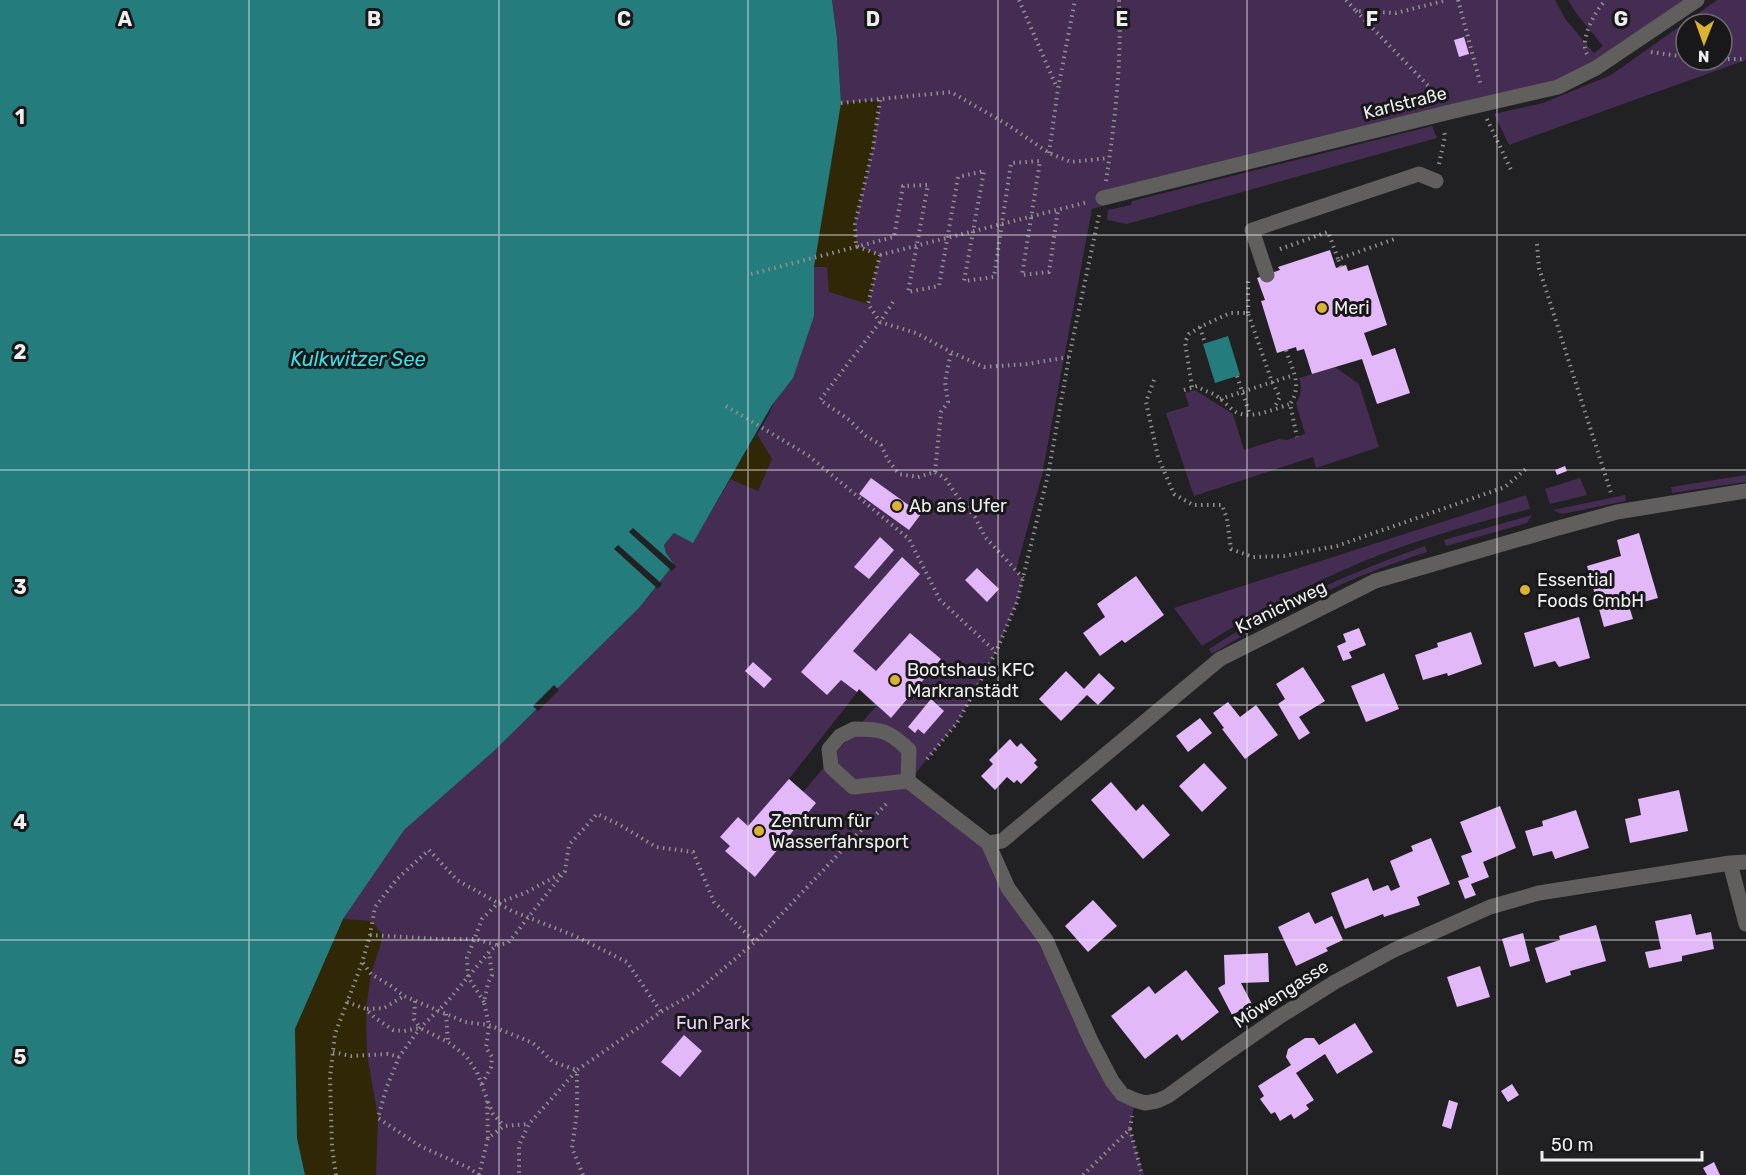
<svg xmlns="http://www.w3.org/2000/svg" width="1746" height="1175" font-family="Rubik,sans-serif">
<rect width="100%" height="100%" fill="#212022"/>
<!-- green -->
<path fill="#452c52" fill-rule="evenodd" d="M832,0H1555L1566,20L1594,53L1603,46L1576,13L1568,0H1697L1596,68L1454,111L1092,209L1042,475L1016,570L1023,579L1017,602L996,652L957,723L909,781L988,843L1046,940L1091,1041L1135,1100L1130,1129L1144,1175H305L343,919L403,830L494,751L639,608L674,564L666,553L664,545L674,533L693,542L769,414L814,304V267L841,103L837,38ZM859,690L876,706L803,792L789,779Z
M1717,0H1746V60L1509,145L1494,114L1543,103L1611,75ZM1686,24H1722V60H1686Z
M1432,126L1437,138L1127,224L1107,220L1108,210L1131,205L1132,201Z
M1335,367L1359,384L1379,447L1316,468L1313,457L1194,496L1166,413L1189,406L1185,393L1195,390L1233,414L1244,450L1279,439L1287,440L1305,434L1296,403C1302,395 1302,388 1299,378Z
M1746,475V482L1672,493L1671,487Z
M1580,478L1587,495L1550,504L1545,489Z
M1526,495L1530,509C1465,526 1400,544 1339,572C1291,593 1247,618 1202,646L1174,608Z
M1625,495L1626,501L1562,514L1553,510Z
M1532,515L1527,523L1446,546L1444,540Z
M1425,546L1427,552C1390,564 1353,578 1319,595C1282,613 1247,633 1212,654L1209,649C1277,605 1349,573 1425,546Z"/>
<!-- sand -->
<path fill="#302706" d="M880,100L873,148L855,224L857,246L880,255L868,304L829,292L827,267H814L841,103Z
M757,434L772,459L758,491L730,479Z
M343,919L372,921L383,936L371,974L366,1009L367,1054L378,1118L376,1175H305L297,1138L295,1029Z"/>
<!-- water -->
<path fill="#257c7d" d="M0,0H832L837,38L841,103L814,267V316L793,378L772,405L693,543L674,533L664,545L666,553L674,564L639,608L494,751L404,830L343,919L295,1029L297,1138L305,1175H0Z
M1228,336L1240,375L1215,383L1203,344Z"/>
<!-- pier -->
<path fill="#212022" d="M633,528L676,566L672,571L629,532Z
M618,545L662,584L658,589L614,549Z
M554,685L559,690L538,711L533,706Z"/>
<!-- building -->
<path fill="#e2b8f9" d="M1464,37L1469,54L1459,57L1454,40Z
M1330,250L1336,268L1346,265L1348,271L1368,265L1387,325L1364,333L1372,356L1395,348L1410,393L1377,404L1362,359L1312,374L1304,349L1297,351L1296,347L1277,353L1261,301L1265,300L1257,278L1280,270L1278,267Z
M1565,466L1567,471L1557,475L1555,470Z
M871,478L921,514L909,530L859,494Z
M1639,533L1658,598L1629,606L1633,619L1604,627L1587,566L1621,556L1617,540Z
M880,537L894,550L869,579L854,567Z
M902,557L920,574L853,651L876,671L910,633L941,659L891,718L859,689L857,692L841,680L827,695L801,672Z
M977,568L999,589L987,602L965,580Z
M1136,576L1164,615L1125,643L1122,640L1100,656L1083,633L1105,617L1097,604Z
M1579,617L1590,658L1559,667L1555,661L1534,667L1524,633Z
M1359,628L1366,645L1349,652L1352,658L1343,661L1337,646L1346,642L1343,634Z
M1471,632L1482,664L1448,676L1447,673L1423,680L1415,655L1438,647L1437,643Z
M753,662L772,679L764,688L745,671Z
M1303,667L1325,701L1299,717L1310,733L1299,740L1278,704L1285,699L1276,684Z
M1066,671L1084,689L1099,673L1115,688L1098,705L1087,695L1061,721L1039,699Z
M1384,673L1399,709L1366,722L1351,686Z
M931,699L944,711L924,734L918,729L915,733L908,727Z
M1228,702L1240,717L1256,705L1278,735L1245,759L1222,729L1224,728L1213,713Z
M1200,718L1212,733L1188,752L1176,736Z
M1010,739L1017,747L1021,743L1037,760L1034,763L1038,767L1021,784L1017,780L1014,783L1007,777L995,790L981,776L993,764L989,760Z
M1204,763L1227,788L1202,812L1179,786Z
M789,779L816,803L755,877L725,851L730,846L720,837L738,817L748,826Z
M1111,782L1136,811L1143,804L1170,835L1143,859L1091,800Z
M1679,790L1688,831L1630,843L1625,819L1641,815L1638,799Z
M1500,806L1516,848L1483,862L1489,877L1471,884L1476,895L1465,899L1458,881L1469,877L1461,856L1472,852L1460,822Z
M1576,810L1589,848L1555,859L1552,851L1533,856L1525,831L1543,826L1542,821Z
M1431,838L1450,884L1417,897L1420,905L1384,917L1383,914L1345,929L1331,893L1368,878L1373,891L1388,885L1391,891L1400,887L1390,861L1413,851L1411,846Z
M1093,900L1117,926L1088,952L1065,926Z
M1309,912L1315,924L1332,916L1343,940L1326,948L1328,951L1296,966L1278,927Z
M1691,914L1696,935L1711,932L1714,949L1682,956V961L1649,968L1645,952L1661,949L1655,921Z
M1596,925L1606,961L1570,971L1571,975L1546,983L1535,948L1560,940L1559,936Z
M1523,933L1530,961L1510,967L1502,939Z
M1268,953L1269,982L1241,983L1252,1004L1232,1015L1218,988L1225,984L1224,955Z
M1480,966L1490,997L1457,1007L1447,977Z
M1186,970L1219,1012L1182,1041L1177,1034L1145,1059L1111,1016L1149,986L1155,994Z
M1355,1023L1373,1052L1337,1074L1325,1054L1296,1073L1314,1100L1306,1105L1309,1109L1294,1119L1291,1114L1280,1121L1275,1112L1271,1114L1260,1099L1264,1096L1258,1086L1291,1065L1286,1057L1288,1049L1305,1038H1314L1319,1045Z
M684,1035L702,1051L680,1077L661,1062Z
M1512,1084L1519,1095L1508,1102L1501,1091Z
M1449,1100L1458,1103L1451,1129L1442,1126Z
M1714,1162L1720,1175H1707L1703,1168Z"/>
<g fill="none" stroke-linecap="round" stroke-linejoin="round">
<!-- path -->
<path stroke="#919091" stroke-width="4" stroke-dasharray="1.5 4.5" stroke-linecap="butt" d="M1019,0L1057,88
M1346,0L1356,11L1396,13L1447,0
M1458,0L1481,86
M1356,11L1439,97
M1651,52L1686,57
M1587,54C1579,41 1595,10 1606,0
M1722,59H1746
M1696,60H1700
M880,100L873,148L855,224L856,246L880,255L868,304L880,322L916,333L951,352L984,367L1027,364L1069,357
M841,103L951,92L1008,125L1049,153L1071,162L1109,158
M1487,119L1512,172
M1049,153L1058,89L1075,0
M1439,164L1445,136L1444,130
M1106,181C1115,121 1122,61 1119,0
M1537,244L1539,268L1612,496
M1280,249L1328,232L1338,259
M880,255L1088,202
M1341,267L1338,259L1395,239
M751,274L894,237L903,186L928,185L908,292L939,286L958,177L984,171L964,281L994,277L1011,163L1040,161L1022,275L1049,272L1058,210
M893,302L880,322L820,400L848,419L866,436L881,445L888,460L899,474L918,477L935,472L945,478L957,496L975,517L985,537L1023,578
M1248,313V280
M1200,327L1205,343
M1286,350C1292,370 1303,385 1290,404L1297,437
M1237,376L1250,415
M1154,380L1146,402L1158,457L1174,494L1193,505H1222L1227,519L1231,549L1253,557L1284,556L1337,546L1505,487L1527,468
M1192,387L1185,342L1189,334L1200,327L1230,313H1248L1272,382L1280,397L1274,408
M1184,390L1197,386C1205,392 1212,392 1218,397C1224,401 1229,408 1236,412C1251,420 1274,409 1290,404
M1220,399L1294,375
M726,406L809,456L909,539L940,600L996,652
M935,472L941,412L948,402L945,382L951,352
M927,759L957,723L996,652L1017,602L1048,475L1069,357L1099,215
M370,935L438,939H475L496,945
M363,963L371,974L391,986L404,996L465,1022L489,1025L533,1043L553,1062L577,1070L529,1124L519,1145V1175
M415,1001L414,1019L420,1028
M347,1002L366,1009L374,1017L393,1030L404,1031L420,1028L448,1042L466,1056L477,1072L487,1099L488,1138
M484,1002L468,977L467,958L482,919L498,903L525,893L564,872
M367,1009L384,1008L404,996
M446,1014L448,1042
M333,1052L351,1056L388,1054L399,1057
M482,1084L491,1067L492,1057L486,1048L489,1025L484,1002L488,983L492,975L489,952
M488,1102L493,1114L504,1126
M1130,1129L1142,1175
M336,1175L332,1147L330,1077L335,1034L362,963L370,935L375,907L397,879L429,850L457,880L512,911L575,936L627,962L661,1012
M479,1175L469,1168L420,1146L378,1118L386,1089L399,1057L420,1028L447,1002L489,952L497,945L508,943L565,871L569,845L597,814L620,825L656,847L693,852L714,902L755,942
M479,1175L488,1138L504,1126L529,1124
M583,1175L572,1148L577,1112V1070L661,1012L696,992L755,942L888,802
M1083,1175L1130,1129L1132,1116"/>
<!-- minor -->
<path stroke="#605f5e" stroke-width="15" d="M1103,198L1454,111L1558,87L1596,68L1697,0
M1267,275L1252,230L1419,174L1436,181
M854,729C882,729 888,730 909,750L908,781L853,787L831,767L829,749L840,736Z
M908,781L988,843L1002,841L1220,659L1375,581L1551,530L1617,512L1746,491
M988,843L1008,888L1046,940L1091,1041L1112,1081L1122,1094L1135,1100L1145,1103L1157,1101L1168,1096L1224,1055L1279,1017L1335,982L1394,950L1490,907L1539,893L1730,863L1746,862
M1730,863L1746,924"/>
</g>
<!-- grid -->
<path fill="none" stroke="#efeeef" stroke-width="1.5" stroke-opacity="0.55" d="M249,0V1175M499,0V1175M748,0V1175M998,0V1175M1247,0V1175M1497,0V1175M0,235H1746M0,470H1746M0,705H1746M0,940H1746"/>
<!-- markers -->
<g fill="#dbb233" stroke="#181719" stroke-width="2">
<circle cx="1322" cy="308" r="6"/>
<circle cx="897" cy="506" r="6"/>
<circle cx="1525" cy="590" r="6"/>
<circle cx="895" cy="680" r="6"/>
<circle cx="759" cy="831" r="6"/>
</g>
<g text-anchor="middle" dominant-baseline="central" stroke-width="6" stroke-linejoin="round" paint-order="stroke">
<!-- street labels -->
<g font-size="18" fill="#efeeef" stroke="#181719">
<text transform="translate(1405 103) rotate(-14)">Karlstraße</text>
<text transform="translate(1281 607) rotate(-26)">Kranichweg</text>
<text transform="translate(1281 994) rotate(-33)">Möwengasse</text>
</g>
<!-- poi labels -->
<g font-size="18" fill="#efeeef" stroke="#181719" text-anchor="start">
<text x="1334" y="308">Meri</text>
<text x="909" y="506">Ab ans Ufer</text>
<text x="1537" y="580">Essential<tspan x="1537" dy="21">Foods GmbH</tspan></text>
<text x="907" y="670">Bootshaus KFC<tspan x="907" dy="21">Markranstädt</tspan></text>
<text x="771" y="821">Zentrum für<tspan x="771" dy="21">Wasserfahrsport</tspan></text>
</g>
<!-- park labels -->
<g font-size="18" fill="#ebd4f7" stroke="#181719">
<text x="713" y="1023">Fun Park</text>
</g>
<!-- water labels -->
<g font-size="20" font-style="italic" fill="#39e0e2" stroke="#181719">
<text x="358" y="359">Kulkwitzer See</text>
</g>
</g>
<g font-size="20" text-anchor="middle" font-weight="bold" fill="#efeeef" stroke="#181719" stroke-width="6" stroke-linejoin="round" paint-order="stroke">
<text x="125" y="26">A</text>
<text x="374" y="26">B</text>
<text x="624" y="26">C</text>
<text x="873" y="26">D</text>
<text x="1122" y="26">E</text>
<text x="1372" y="26">F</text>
<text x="1621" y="26">G</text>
<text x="20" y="124">1</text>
<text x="20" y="359">2</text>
<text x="20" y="594">3</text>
<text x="20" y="829">4</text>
<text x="20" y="1064">5</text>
</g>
<!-- north arrow -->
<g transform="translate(1704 42) rotate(181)"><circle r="28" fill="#181719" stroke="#6e6d6f" stroke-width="1.5"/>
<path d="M0-4.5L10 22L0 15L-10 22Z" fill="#dbb233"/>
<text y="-9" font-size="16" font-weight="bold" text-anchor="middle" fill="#efeeef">N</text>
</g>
<!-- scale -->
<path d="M1542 1151v9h160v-9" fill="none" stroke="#efeeef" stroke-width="3"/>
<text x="1551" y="1151" font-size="18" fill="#efeeef" stroke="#181719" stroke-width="4.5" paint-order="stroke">50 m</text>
</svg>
